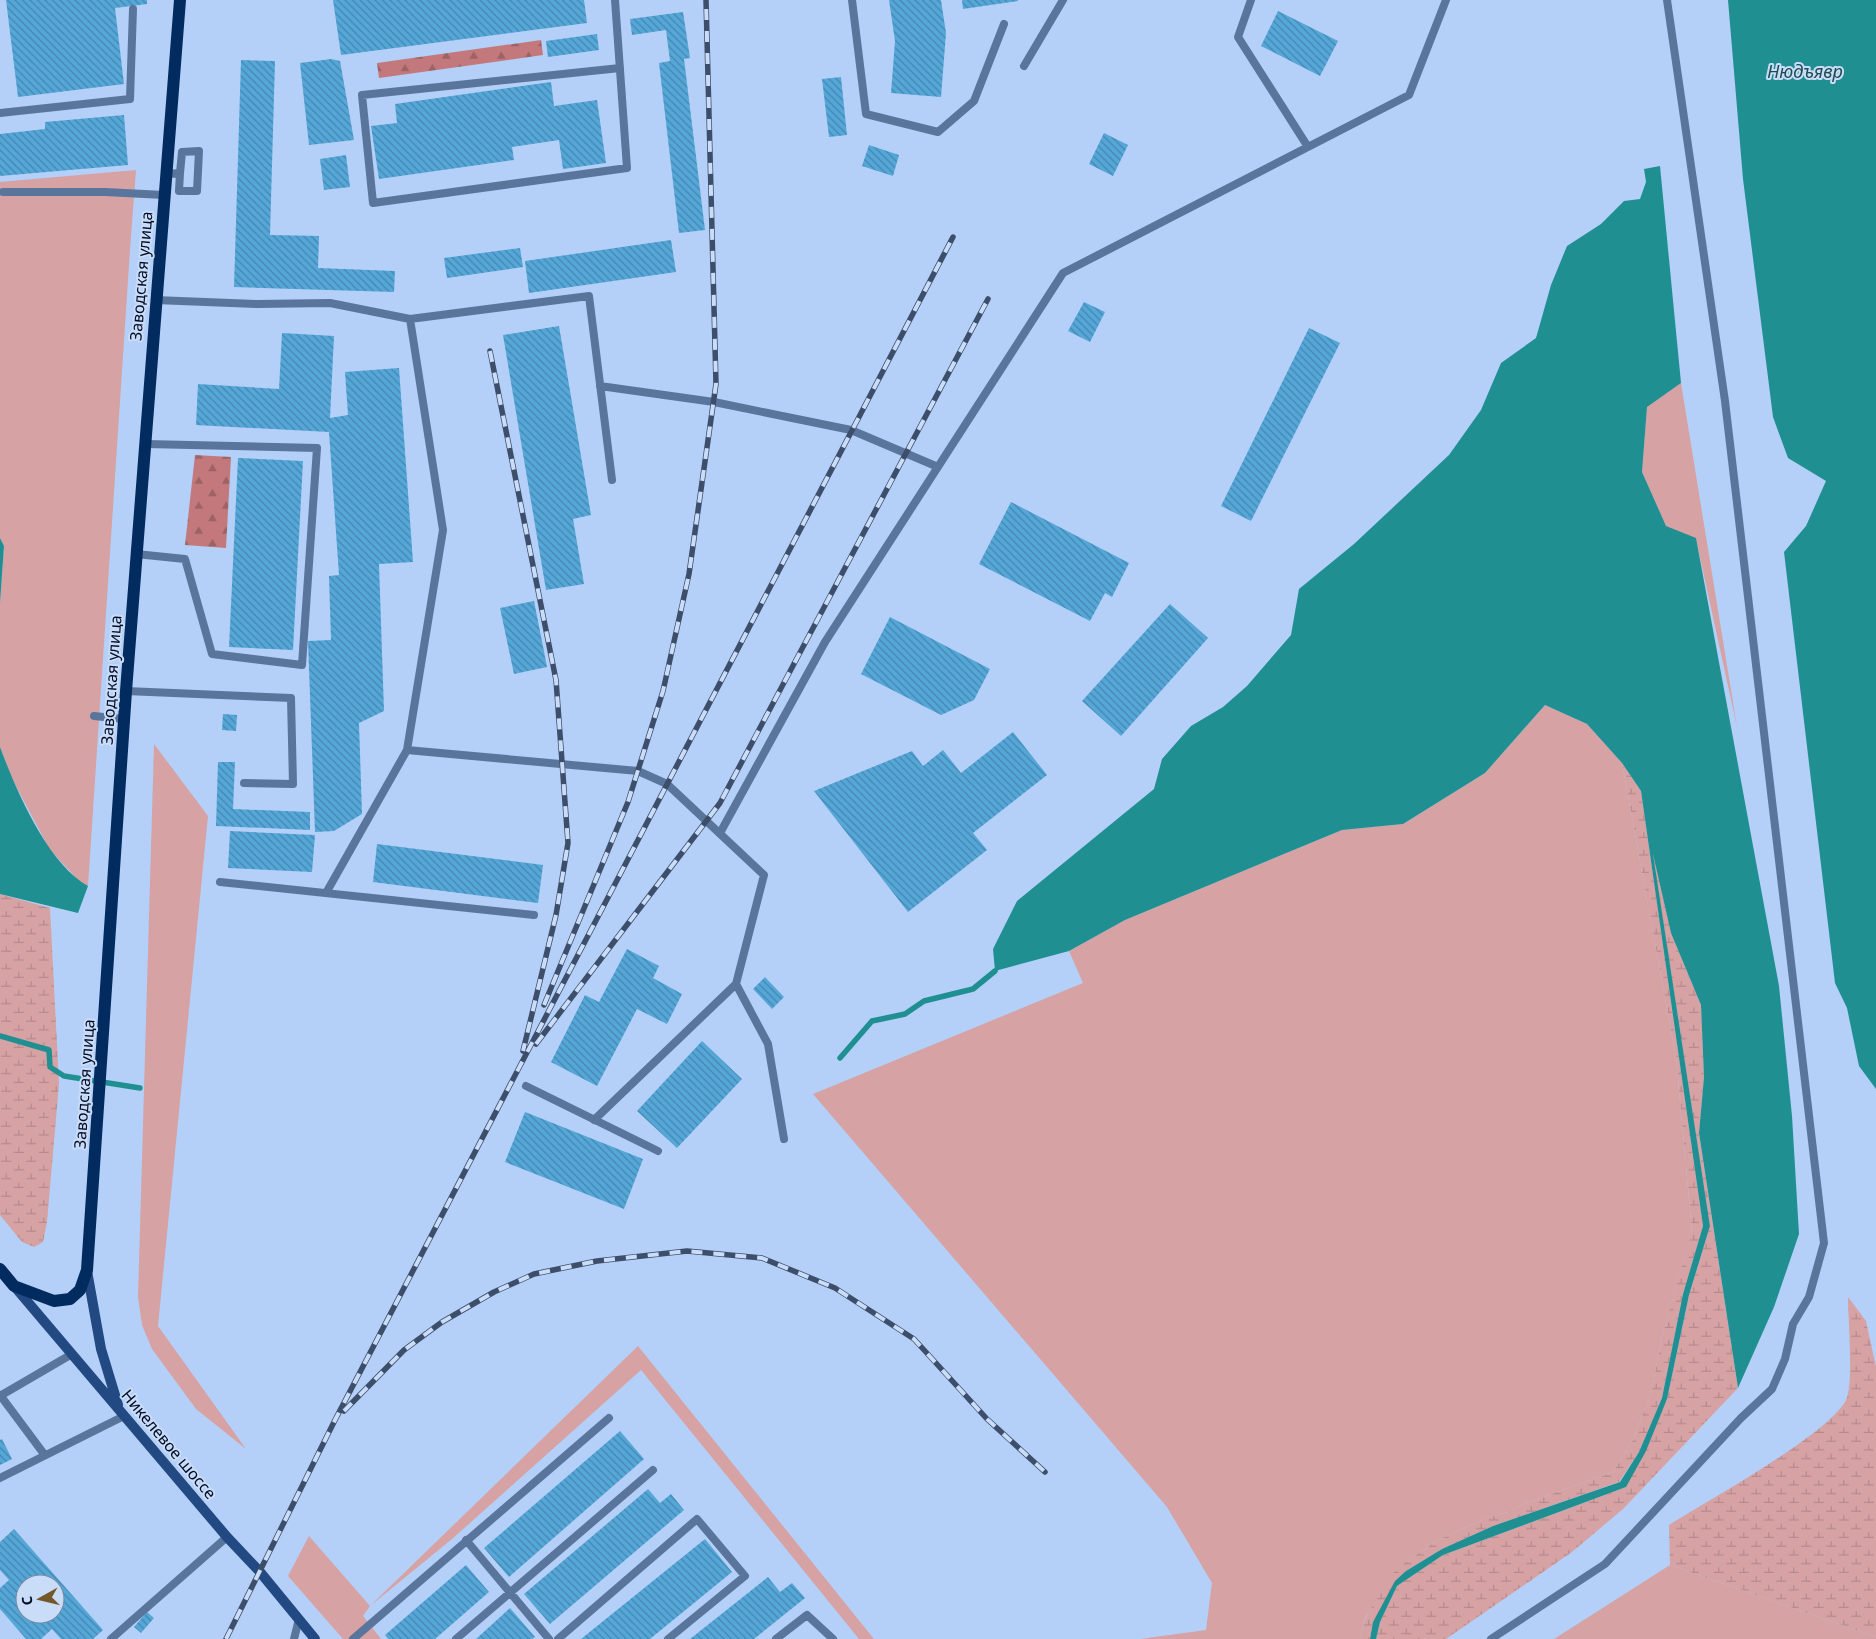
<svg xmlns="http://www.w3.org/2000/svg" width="1876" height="1639" font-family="'Noto Sans',sans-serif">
<defs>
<pattern id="forest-firs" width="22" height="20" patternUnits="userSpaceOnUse" patternTransform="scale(1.25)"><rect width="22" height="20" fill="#c3797b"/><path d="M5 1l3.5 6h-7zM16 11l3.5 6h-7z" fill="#9c6265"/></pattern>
<pattern id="wetland-marsh" width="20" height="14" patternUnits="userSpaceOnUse" patternTransform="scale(1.25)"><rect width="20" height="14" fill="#d6a2a3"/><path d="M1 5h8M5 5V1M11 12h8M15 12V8" fill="none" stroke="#b68a8c"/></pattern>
<pattern id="building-back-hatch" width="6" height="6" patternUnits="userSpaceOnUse" patternTransform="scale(1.25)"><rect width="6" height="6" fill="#55a7d8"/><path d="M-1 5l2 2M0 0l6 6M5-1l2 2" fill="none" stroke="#4486af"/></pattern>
</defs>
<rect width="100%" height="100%" fill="#b4d0f8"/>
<!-- grass -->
<path fill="#d6a2a3" d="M136,170L130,250L88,886L78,880L50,850L11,777L0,747V603L4,546L0,538V182Z
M1681,383L1737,727L1696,539L1666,527L1642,472L1647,406Z
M1545,705L1587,724L1622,763L1676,1058L1692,1232L1662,1336L1651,1394L1632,1442L1613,1472L1524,1504L1512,1511L1489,1517L1438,1540L1403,1564L1365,1618L1360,1639H1140L1206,1630L1212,1583L1167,1507L813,1094L1083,983L1069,951L1125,920L1342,830L1403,824L1485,773Z
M154,744L208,816L158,1326L246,1449L196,1409L152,1349L142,1325L138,1297Z
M638,1346L874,1639H859L641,1370L452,1539L370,1606L363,1616L381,1639H343L288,1576L309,1536L370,1606Z
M1670,1565L1876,1637V1639H1554Z"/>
<!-- forest -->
<path fill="url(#forest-firs)" d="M541,40L543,55L379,78L377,63Z
M195,455L231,457L226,548L185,545Z"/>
<!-- wetland -->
<path fill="url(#wetland-marsh)" d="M1622,763L1641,791L1703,1226L1683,1294L1662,1398L1639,1452L1619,1482L1493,1526L1442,1549L1406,1571L1373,1622L1370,1639H1360L1365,1619L1391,1575L1403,1564L1438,1540L1489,1517L1512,1511L1524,1504L1613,1472L1632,1442L1651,1394L1662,1336L1692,1231L1676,1058Z
M1651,844L1671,933L1701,1005L1704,1077L1699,1134L1738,1388L1623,1509L1572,1552L1446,1639H1376L1380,1622L1397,1586L1443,1555L1626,1487L1667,1399L1689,1295L1710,1226Z
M0,894L50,908L59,1084L47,1222L43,1242L34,1247L22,1242L0,1215Z
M1848,1297L1866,1321L1876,1367V1637L1670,1565L1669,1525C1707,1501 1828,1435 1846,1400C1854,1383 1848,1318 1848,1297Z"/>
<!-- water -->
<path fill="#208f92" d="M1728,0H1876V1089L1859,1066L1847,1008L1835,983L1784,552L1806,526L1826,481L1788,458L1773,417L1743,179Z
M1660,166L1681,383L1647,407L1642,472L1666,526L1696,538L1779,986L1792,1116L1799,1234L1774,1307L1738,1388L1699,1133L1704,1077L1701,1005L1671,933L1653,854L1710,1226L1689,1295L1667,1399L1646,1451L1626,1487L1443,1555L1397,1586L1380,1622L1376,1639H1370L1373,1622L1395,1581L1406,1571L1442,1549L1493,1526L1620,1482L1639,1452L1662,1398L1683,1294L1703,1226L1641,791L1622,763L1587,724L1545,705L1485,773L1403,824L1342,830L1125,920L1069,951L995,971L993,949L1017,901L1154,789L1162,759L1191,726L1223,707L1247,686L1291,635L1299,589L1354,544L1449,455L1481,410L1501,363L1536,338L1551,285L1567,246L1601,224L1624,201L1640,199L1646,182L1644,169Z
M0,538L4,546L0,603Z
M0,747C16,790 47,863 88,886L78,913L0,894Z"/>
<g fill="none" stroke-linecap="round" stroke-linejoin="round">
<!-- stream -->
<path stroke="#208f92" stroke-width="5.5" d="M0,1036L49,1050L50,1067L64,1076L140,1088
M840,1058L872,1021L905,1014L924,1001L973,989L995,971"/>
</g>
<!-- building -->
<path fill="url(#building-back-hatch)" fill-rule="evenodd" d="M6,0H147V4L115,8L124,84L18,97Z
M333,0H584L587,23L341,55Z
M889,0H941L946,33L941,97L891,93L895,41Z
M962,0H1018V1L963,9Z
M1278,11L1338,41L1320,76L1261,46Z
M683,12L690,58L684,59L705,230L679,233L659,63L670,61L666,30L632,35L630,19Z
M597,34L599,50L548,57L546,41Z
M331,59L340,61L354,140L309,145L300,63Z
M241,60L275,61L270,235L319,236L318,268L395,271L394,292L234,287Z
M841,77L847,135L829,137L822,79Z
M551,82L554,106L597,100L606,163L563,169L559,140L512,147L514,160L379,179L371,126L397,123L395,104Z
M124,115L128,165L0,176V134L45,129V122Z
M1104,133L1128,145L1113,176L1089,164Z
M869,145L899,155L893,176L862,166Z
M346,155L350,187L324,190L320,159Z
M671,240L676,272L529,293L525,261Z
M520,248L523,267L447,278L444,258Z
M1084,302L1105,312L1090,342L1068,331Z
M559,326L591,515L573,519L584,584L546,590L503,335Z
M1309,328L1340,343L1251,521L1221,506Z
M282,333L334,336L330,418L348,415L345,372L399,368L413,562L379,564L384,711L359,723L362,814L334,831L315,832L308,641L331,640L329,576L339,575L329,432L196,425L198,384L279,389Z
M238,458L303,461L293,650L229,647Z
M1011,502L1129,563L1112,597L1105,593L1090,621L979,564Z
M534,601L547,667L514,674L500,608Z
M1170,604L1208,638L1121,736L1082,701Z
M890,617L990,669L974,700L941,715L861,674Z
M223,714L237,715L236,731L222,730Z
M1013,732L1047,775L973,833L987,850L908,912L814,791L912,751L923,766L943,750L961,773Z
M218,762H235L233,809L310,812V830L216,826Z
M230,831L315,835L312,872L228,868Z
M377,844L543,865L538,903L373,882Z
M627,949L659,966L653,978L682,994L667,1024L637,1009L597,1086L551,1062L585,995L599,1002Z
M765,977L784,997L772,1009L753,989Z
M702,1041L742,1079L677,1148L637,1111Z
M525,1112L643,1159L624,1209L505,1162Z
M620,1431L644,1459L509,1577L484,1548Z
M2,1439L12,1459L0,1465V1440Z
M648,1489L660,1503L671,1494L684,1510L550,1624L524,1594Z
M14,1529L103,1630L93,1639H61L52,1629L41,1639H26L0,1609V1588L9,1580L0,1570V1542ZM25,1584H55V1614H25Z
M705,1539L732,1572L650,1639H581Z
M466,1565L489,1592L435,1639H388L385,1635Z
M768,1577L780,1592L792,1583L805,1598L754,1639H690Z
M510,1608L535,1637L532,1639H476Z
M147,1612L154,1618L141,1633L134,1627Z"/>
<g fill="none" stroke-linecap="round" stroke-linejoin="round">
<!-- lane -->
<path stroke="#5a759c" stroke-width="8" d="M615,0L627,168L373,203L362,95L620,68
M852,0L866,114L938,132L974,101L1004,24
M1251,0L1238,37L1308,147
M1024,66L1063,0
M0,113L130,99L133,9
M166,174L180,173L179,191H197L199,151L182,152L180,173
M3,192H105L164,195
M155,300L257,304L330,303L410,319L443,530L407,750L638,771L667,784L764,875L736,984L594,1120
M410,319L589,296L612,480
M600,386L714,402L851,430L938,467
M136,554L185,559L212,654L302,665L317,448L146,444
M126,691L291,698L293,784L244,783
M94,716L124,719
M720,833L825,642L1063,273L1409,95L1446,0
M220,882L534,915
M326,893L407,750
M736,984L768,1044L784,1139
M526,1086L658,1151
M0,1395L44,1454
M0,1396L72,1354
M0,1478L124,1416
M466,1540L549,1639
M111,1639L227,1537
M294,1639L299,1619
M353,1639L609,1418
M456,1639L653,1470
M558,1639L697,1519L745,1576L668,1639
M776,1639L807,1615L833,1639
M1491,1639L1605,1564L1741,1418L1772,1389L1785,1359L1793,1324L1809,1297L1824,1243L1725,401L1667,0"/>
<!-- secondary -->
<path stroke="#224981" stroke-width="10" d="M87,1271L101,1349L118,1405
M15,1287L227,1537L260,1572L315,1639"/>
<!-- primary -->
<path stroke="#022b60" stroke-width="12" d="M0,1269L14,1286L54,1301L70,1299L80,1290L87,1270L126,691L180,0"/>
<defs>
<path id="rail" d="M490,351L556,680L568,843L556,915L523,1051
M544,1005L628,802L663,691L689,574L716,384L706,0
M536,1044L720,803L988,299
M344,1411L404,1350L442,1322L494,1292L534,1274L597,1261L687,1251L762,1258L835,1288L914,1339L987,1419L1045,1472
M226,1639L335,1420L953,237"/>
</defs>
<!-- rail casing -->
<use href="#rail" stroke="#3d4e6b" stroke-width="5.5"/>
<!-- rail -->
<use href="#rail" stroke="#c9dcf8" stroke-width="4" stroke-dasharray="11" stroke-linecap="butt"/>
</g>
<g text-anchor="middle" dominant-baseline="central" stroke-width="4" stroke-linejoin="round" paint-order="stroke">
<!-- street labels -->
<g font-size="16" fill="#010c24" stroke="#c9dcf8">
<text transform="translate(141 276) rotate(-85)">Заводская улица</text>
<text transform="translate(111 680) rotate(-86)">Заводская улица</text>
<text transform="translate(84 1084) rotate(-86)">Заводская улица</text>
<text transform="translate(169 1444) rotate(50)">Никелевое шоссе</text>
</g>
<!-- water labels -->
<g font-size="18" font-style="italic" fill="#1f4d4e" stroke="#c9dcf8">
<text x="1805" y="71">Нюдъявр</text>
</g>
</g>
<!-- north arrow -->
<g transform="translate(40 1599) rotate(262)"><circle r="24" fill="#c9dcf8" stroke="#7989a3"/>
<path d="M0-4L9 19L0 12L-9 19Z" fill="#74582b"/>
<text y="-8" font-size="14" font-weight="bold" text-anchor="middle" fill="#010c24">С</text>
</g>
</svg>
